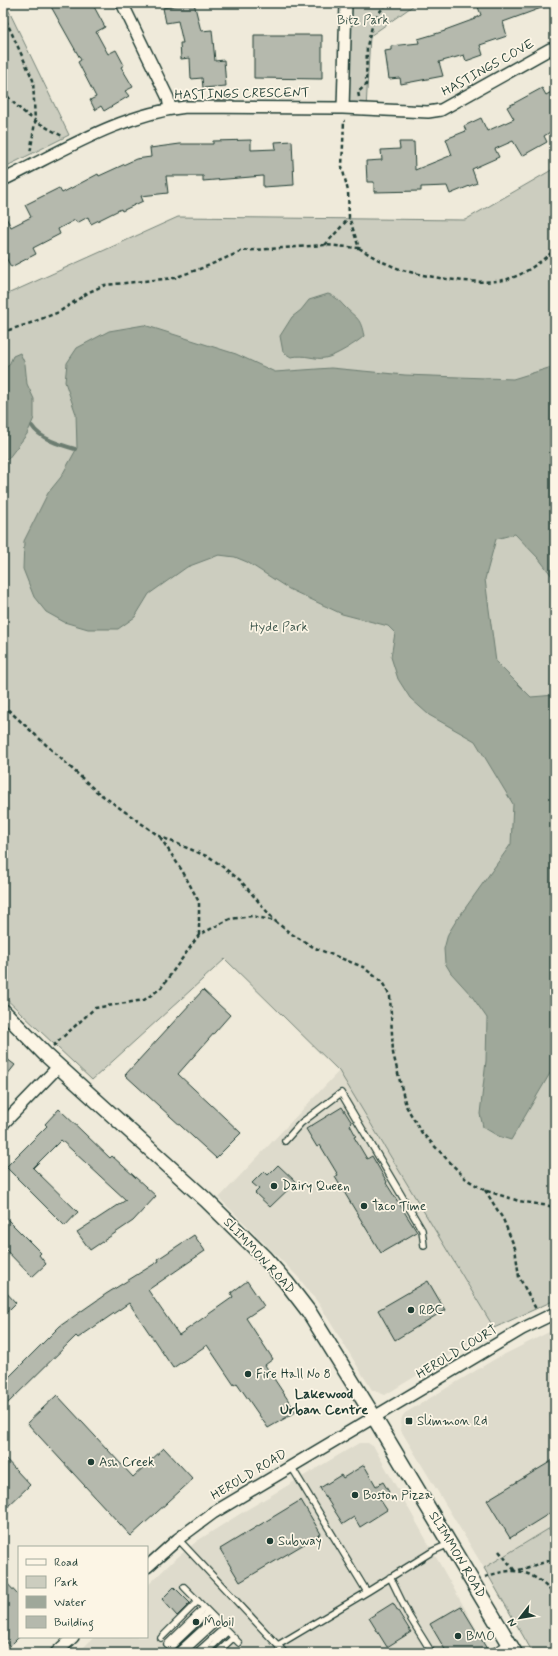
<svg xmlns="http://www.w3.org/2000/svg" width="558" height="1656" font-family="Mynerve,sans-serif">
<rect width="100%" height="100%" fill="#efeada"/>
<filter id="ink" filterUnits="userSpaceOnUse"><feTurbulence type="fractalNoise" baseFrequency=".025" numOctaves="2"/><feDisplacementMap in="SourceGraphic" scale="8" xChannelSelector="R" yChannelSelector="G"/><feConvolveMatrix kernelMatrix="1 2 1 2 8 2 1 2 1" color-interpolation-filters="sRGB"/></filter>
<g filter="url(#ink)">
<!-- built -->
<path fill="#dedbcc" d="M339,1071L494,1328L385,1395L372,1390L319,1304L298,1277L219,1198Z
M555,1329V1525L484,1568L400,1429L402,1417L405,1413L495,1359Z
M359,1443H368L374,1447L490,1653H78L94,1637H147V1586L173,1561L197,1541L243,1512Z"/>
<!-- green -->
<path fill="#cccdbf" stroke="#76857a" d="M3,3H5L69,135L3,168Z
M346,3H417L370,36L366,109L343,108Z
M555,168V1300L494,1328L339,1071L225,959L92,1080L3,996V296L178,217L465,220Z
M555,1525V1653H533L484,1568Z"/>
<!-- water -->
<path fill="#9fa89a" stroke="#6c7d71" d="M328,294C337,297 339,301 345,307C358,320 360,317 364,336C358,342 334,357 325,358C315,360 306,354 291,357L283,352L280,336L292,317L301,310L309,300Z
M144,325L236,354L275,372L331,368L405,375L513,379L555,366V580L539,559L515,534L496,539L485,579L496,662L531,697L555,695V1057L552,1070L511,1140L498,1136L483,1127L480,1114L486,1061L487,1018L471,995L451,973L445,963L444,949L448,934L456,921L511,844L513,804L475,741L429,715L410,698L398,679L391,657L395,633L388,626L342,614L289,589L247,562L235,557L219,555L187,567L149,594L135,617L118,629H88L64,622L46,612L34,597L23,569L24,541L48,493L61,477L77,448L76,414L65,382L67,363L77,348L109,331Z
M20,353L25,364L27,384L34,399V418L27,434L8,459L3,461V370L9,365L13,356Z"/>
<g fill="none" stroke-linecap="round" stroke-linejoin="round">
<!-- stream -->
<path stroke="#6c7d71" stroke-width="4" d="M32,426C40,439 61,445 75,449"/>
</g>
<!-- building -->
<path fill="#b5b9ad" stroke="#1f3d34" d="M49,3H92L105,27L96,32L108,54L116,50L124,65L121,67L133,87L125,91L129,96L104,111L101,106L95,110L90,100L96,97L78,62L81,60Z
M184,3H194L201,31L212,30L215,61L224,60L226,86L203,88L202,78L191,79L190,58L181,59L180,43H183L178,21L166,23L163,8Z
M490,3L552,4L503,22L507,36L480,45L483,55L466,61L464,55L439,62L443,76L401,84L400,78L389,79L385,51L391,50V46L419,43L418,39L445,31V30L475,19V18L481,15L478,7Z
M254,35H322V79L254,78Z
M542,88L546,95L555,90V129L544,136L547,142L522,156L513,141L495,149L499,157L472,169L477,183L450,194L447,186L421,187V191L374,192V182H367L366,161L382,160L381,150L400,149L399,142H414L415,170L452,155L446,139L466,131L464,126L481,118L487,131L514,119L507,107Z
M251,140V150L276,149L275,142L292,141L294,185L263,187V176L203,181V176H166L168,193L141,196L143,201L122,211L121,209L91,224L88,217L77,223L75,220L58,229L60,234L33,248L36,254L11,267L3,252V212L11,227L31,217L25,205L59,188L62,193L98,174L99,176L136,159L151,157L150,148L180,144H213V141Z
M203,990L230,1015L178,1074L241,1133L216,1158L125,1075Z
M3,1056L15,1065L3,1080Z
M342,1107L352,1123L350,1125L356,1136L354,1137L367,1159L372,1156L387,1182L386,1183L417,1232L381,1253L335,1177L338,1175L320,1145L317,1147L306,1129Z
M59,1109L110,1158L112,1156L156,1196L133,1221L90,1250L77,1232L126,1200L61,1140L33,1168L78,1212L65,1226L6,1167L47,1126L45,1124Z
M278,1165L296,1182L270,1207L255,1193L259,1189L252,1183L264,1171L268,1175Z
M3,1215L41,1253L39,1255L46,1264L32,1277L3,1247Z
M194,1235L205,1251L148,1290L179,1335L233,1297L231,1293L247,1281L264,1306L246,1318L273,1359L265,1365L296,1412L268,1428L237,1383L234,1385L207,1345L173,1368L129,1303L78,1338L76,1336L3,1408V1383L60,1326L106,1294L159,1261L158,1259Z
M428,1281L445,1310L395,1340L378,1310Z
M3,1289L16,1303L3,1316Z
M57,1395L133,1477L164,1448L193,1479L131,1536L27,1423Z
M3,1456L30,1485L3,1511Z
M555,1459V1510L510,1538L487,1500Z
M364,1465L376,1486L383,1482L389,1492L379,1498L387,1510L360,1527L354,1517L343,1524L320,1488L341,1475L343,1478Z
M301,1500L321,1534L240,1582L220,1549Z
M3,1579L19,1596V1637L10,1646L3,1640Z
M174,1587L190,1603L177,1616L162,1599Z
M393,1603L411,1632L387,1647L369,1618Z
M461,1606L487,1649L479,1653H447L430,1624Z"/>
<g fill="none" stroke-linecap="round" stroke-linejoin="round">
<defs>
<path id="service" d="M285,1141L301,1123L341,1093L422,1230L424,1246
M291,1466L367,1592L433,1551L449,1544
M178,1539L285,1653
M390,1577L409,1616L432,1653
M184,1587L239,1643
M161,1638L198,1601
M167,1644L204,1608
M278,1645L367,1592
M170,1648L208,1612
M176,1653L214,1618
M183,1653L217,1622
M196,1653L224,1628
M205,1653L227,1632
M217,1653L233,1638
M491,1653L509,1643"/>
<path id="minor" d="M122,3L168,98L170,109
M343,108L428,112L441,110L550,49
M3,180C61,152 120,114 186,107L343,108L346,3
M3,1124L59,1066
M147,1567L178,1539L213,1513L522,1329L555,1313
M56,1653L73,1637"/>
<path id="tertiary" d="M3,1011L45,1054L206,1200L265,1258L286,1282L309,1312L374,1417L515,1653"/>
</defs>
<!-- service casing -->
<use href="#service" stroke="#1f3d34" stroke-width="8"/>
<!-- minor casing -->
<use href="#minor" stroke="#1f3d34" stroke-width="14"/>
<!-- tertiary casing -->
<use href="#tertiary" stroke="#1f3d34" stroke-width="17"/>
<!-- path -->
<path stroke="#1f3d34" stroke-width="2.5" stroke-dasharray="4 3" stroke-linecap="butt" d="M3,14L33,80L35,122L30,154
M3,91C23,115 38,123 64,137
M359,97L358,92L366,85L367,46L374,19L387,3
M325,245L349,218
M359,248C373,257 387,265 403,270C429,278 483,286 508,279C526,274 541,261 555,250
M3,325L9,330L28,324L59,312L89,292L105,285L174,278L205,267L242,251L325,245L359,248L349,217L348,191L342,167L344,121H345
M3,332L9,330
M3,705L96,791L159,836L211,858L240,880L275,921
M160,837L183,872L199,902V935
M53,1046L95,1008L144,1000L161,988L199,935L230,919L252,916L275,921L290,933L315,948L363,967L382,982L390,996L393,1053L406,1106L422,1133L466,1179L484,1190L519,1201L555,1207
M485,1190L503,1219L515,1248L519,1277L536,1309
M499,1551L515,1571
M519,1570L555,1559
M485,1577C518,1565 532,1571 555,1595"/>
<!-- service -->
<use href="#service" stroke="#fcf5e5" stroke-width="5.5"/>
<!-- minor -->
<use href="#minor" stroke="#fcf5e5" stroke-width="11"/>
<!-- tertiary -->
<use href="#tertiary" stroke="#fcf5e5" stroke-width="14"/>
</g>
</g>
<!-- markers -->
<g fill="#1f3d34" stroke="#fcf5e5" stroke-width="1.5">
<circle cx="274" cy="1186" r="4"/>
<circle cx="364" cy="1206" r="4"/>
<circle cx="411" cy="1310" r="4"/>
<circle cx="248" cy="1374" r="4"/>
<rect x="405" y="1417" width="8" height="8" rx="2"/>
<circle cx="91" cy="1462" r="4"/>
<circle cx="355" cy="1495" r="4"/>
<circle cx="270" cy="1541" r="4"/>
<circle cx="196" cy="1622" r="4"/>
<circle cx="458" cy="1636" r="4"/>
</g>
<g text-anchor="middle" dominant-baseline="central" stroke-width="3.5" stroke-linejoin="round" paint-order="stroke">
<!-- park labels -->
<g font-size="13" fill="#425a50" stroke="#fcf5e5">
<text x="363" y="20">Bitz Park</text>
<text x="279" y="627">Hyde Park</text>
</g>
<!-- street labels -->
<g font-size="13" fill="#1f3d34" stroke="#fcf5e5">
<text transform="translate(488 68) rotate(-29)">HASTINGS COVE</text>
<text transform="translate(242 94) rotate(-1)">HASTINGS CRESCENT</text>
<text transform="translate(259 1256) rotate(47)">SLIMMON ROAD</text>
<text transform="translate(457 1352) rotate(-31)">HEROLD COURT</text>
<text transform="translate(249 1475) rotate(-31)">HEROLD ROAD</text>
<text transform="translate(457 1555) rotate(59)">SLIMMON ROAD</text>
</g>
<!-- poi labels -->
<g font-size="13" fill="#1f3d34" stroke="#fcf5e5" text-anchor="start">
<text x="282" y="1186">Dairy Queen</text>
<text x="372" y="1206">Taco Time</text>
<text x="419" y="1310">RBC</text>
<text x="256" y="1374">Fire Hall No 8</text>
<text x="417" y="1421">Slimmon Rd</text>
<text x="99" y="1462">Ash Creek</text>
<text x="363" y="1495">Boston Pizza</text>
<text x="278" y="1541">Subway</text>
<text x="204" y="1622">Mobil</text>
<text x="466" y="1636">BMO</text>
</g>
<!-- neighbourhood labels -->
<g font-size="14" font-weight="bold" fill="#1f3d34" stroke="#fcf5e5">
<text x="324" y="1394">Lakewood<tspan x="324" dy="16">Urban Centre</tspan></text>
</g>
</g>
<!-- margin -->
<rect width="558" height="1656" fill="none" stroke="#fcf5e5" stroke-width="16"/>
<rect x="8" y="8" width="542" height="1640" fill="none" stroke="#1f3d34" stroke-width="1.5" filter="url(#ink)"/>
<!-- legend -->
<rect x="18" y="1546" width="130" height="92" fill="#fcf5e5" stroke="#a4ab9e"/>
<rect x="26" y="1559" width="20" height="6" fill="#fcf5e5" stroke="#a4ab9e"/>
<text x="54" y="1566" font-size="12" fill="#1f3d34">Road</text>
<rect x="26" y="1576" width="20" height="12" fill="#cccdbf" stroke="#a4ab9e"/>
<text x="54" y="1586" font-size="12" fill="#1f3d34">Park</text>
<rect x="26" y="1596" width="20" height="12" fill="#9fa89a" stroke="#a4ab9e"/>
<text x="54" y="1606" font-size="12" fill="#1f3d34">Water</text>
<rect x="26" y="1616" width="20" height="12" fill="#b5b9ad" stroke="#a4ab9e"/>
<text x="54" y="1626" font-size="12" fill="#1f3d34">Building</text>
<!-- north arrow -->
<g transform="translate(520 1618) rotate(239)" stroke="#fcf5e5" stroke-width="3" paint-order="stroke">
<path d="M0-3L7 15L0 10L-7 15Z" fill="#1f3d34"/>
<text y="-6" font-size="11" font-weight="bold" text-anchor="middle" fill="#1f3d34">N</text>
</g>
</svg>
